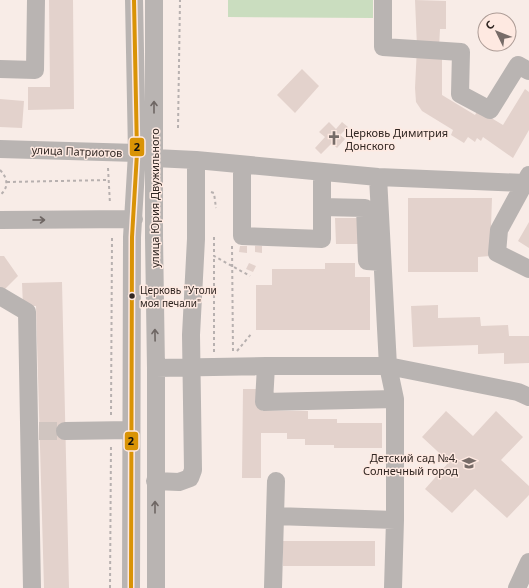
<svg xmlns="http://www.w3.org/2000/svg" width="529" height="588" font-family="'Noto Sans',sans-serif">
<rect width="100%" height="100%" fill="#f8ece7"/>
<!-- green -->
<path fill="#caddbf" d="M228,0H373V18L228,17Z"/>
<!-- building -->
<path fill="#e3d2cc" d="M49,0H73L74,109L28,110V87H50Z
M415,0L446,1V29H440L439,48L442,56V95L475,115L478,110L503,125L525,89L529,92V130L513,158L483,137L481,141L477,138L475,142L468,137L464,143L451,135L453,130L422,111L416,102L415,88L417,47Z
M302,69L319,86L295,113L277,95Z
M0,99L24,101L22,128L0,127Z
M329,122L336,129L342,122L348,127L340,135L345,139L337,148L332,143L321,154L315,148L325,137L319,132Z
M408,198H492L490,256L478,257V272H408Z
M335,218H361V244H336Z
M529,222V248L518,241Z
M240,246H247V253L239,252Z
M255,246H262V253L255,252Z
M0,256H4L18,276L2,292L0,290Z
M249,263L256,266L253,272L246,269Z
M325,263H355V277H370V330H256V285H272V269H325Z
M62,282L69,588H44L36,306H23L22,283Z
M438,305V318L480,317L481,326L508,325L509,336H529V363L504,364V353L478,354V345L413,347L411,306Z
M243,389H262V411H308V419H337V423H382V448H334V445H305V439H287V433H261V478H242Z
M446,411L473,436L496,411L523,437L501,460L529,486V495L507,518L475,489L452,513L425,489L449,462L422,437Z
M283,541H375V566H283Z"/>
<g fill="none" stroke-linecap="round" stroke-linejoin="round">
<!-- minor-tunnel -->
<path stroke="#d0c5c0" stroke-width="18" stroke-dasharray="18 9" stroke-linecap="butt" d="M39,431H65"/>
<!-- path -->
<path stroke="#b7b0af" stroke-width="2" stroke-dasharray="3 3" stroke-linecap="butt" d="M178,128L180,0
M108,168L110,204
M0,170C8,178 9,188 0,195
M7,182L109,180
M211,192L214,193L216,208
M214,237V256L250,276
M232,246L233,351
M237,351L252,333
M214,352V256
M111,415L112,238
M110,588L111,445"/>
<!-- minor -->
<path stroke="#b9b4b2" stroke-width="18" d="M154,0V237L156,368V588
M383,0V47L461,52L460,94L490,110L518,65L529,71
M0,69L35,70L36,0
M0,149L137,153L154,158L196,160L378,177L525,183L529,185
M242,165V236L322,239V172
M529,175L499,230L497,253L529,269
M378,177L388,366L395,399V520L393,588
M322,207L365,208L367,261L382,262
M0,220L134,219
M0,296L27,312L32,588
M266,366L264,402L395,399
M156,368L266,366H388L518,392L529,397
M65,431L131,430
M155,481L179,482L190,478L193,470L191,335L196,239V160
M275,516L395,520
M131,588L132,237L137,153L134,0
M273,588L276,481
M517,588L529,562"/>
<defs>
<path id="bus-1" d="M131,588L132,237L137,153L134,0"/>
</defs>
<!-- bus-1 casing -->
<use href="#bus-1" stroke="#fee9e1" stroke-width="7"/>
<!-- bus-1 -->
<use href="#bus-1" stroke="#d99305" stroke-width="4"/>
</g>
<!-- one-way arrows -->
<defs><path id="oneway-shaft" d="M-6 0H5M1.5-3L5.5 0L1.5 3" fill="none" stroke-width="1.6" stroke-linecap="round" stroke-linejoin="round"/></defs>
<g stroke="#6e6663">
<use href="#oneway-shaft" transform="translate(154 107) rotate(-90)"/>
<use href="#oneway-shaft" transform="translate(39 220)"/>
<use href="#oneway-shaft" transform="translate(155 335) rotate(-91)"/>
<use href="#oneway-shaft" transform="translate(155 507) rotate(-90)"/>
</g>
<!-- icons -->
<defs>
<symbol id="church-bare" viewBox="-9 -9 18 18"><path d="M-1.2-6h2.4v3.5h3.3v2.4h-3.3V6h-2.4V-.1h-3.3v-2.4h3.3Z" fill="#776c68" stroke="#fee9e1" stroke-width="2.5" paint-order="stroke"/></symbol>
<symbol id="school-bare" viewBox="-9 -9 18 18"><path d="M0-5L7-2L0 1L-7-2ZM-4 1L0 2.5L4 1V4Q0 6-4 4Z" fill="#776c68" stroke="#fee9e1" stroke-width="2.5" paint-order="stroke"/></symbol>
</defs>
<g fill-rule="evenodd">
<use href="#church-bare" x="324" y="128" width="20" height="20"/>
<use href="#school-bare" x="459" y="453" width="20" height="20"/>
</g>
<!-- markers -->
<circle fill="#312723" stroke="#fee9e1" stroke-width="1.5" cx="132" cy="296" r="3.5"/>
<g text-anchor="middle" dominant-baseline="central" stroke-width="3" stroke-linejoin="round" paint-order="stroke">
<!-- bus labels -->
<g font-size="10" fill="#312723" stroke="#fee9e1" text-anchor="start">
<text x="140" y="290">Церковь "Утоли<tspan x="140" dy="13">моя печали"</tspan></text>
</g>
<!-- poi labels -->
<g font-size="11" fill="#312723" stroke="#fee9e1" text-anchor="start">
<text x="345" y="132">Церковь Димитрия<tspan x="345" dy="13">Донского</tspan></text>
<text x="458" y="457" text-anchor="end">Детский сад №4,<tspan x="458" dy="13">Солнечный город</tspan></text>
</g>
<!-- street labels -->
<g font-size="11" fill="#312723" stroke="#fee9e1">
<text transform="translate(77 151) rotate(2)">улица Патриотов</text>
<text transform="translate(154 198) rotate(-90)">улица Юрия Двужильного</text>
</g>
</g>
<g stroke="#fee9e1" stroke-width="1.5">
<rect x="129" y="137" width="16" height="20" rx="4" fill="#d99305"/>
<rect x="124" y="431" width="15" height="20" rx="4" fill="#d99305"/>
</g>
<g font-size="11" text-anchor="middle" font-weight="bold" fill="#111">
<text x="137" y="151">2</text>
<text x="131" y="445">2</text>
</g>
<!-- north arrow -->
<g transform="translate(497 32) rotate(313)"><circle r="19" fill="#fee9e1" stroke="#ac9b95"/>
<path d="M0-3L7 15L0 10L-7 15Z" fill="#776c68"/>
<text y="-6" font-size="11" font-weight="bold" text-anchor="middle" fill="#312723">С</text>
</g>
</svg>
